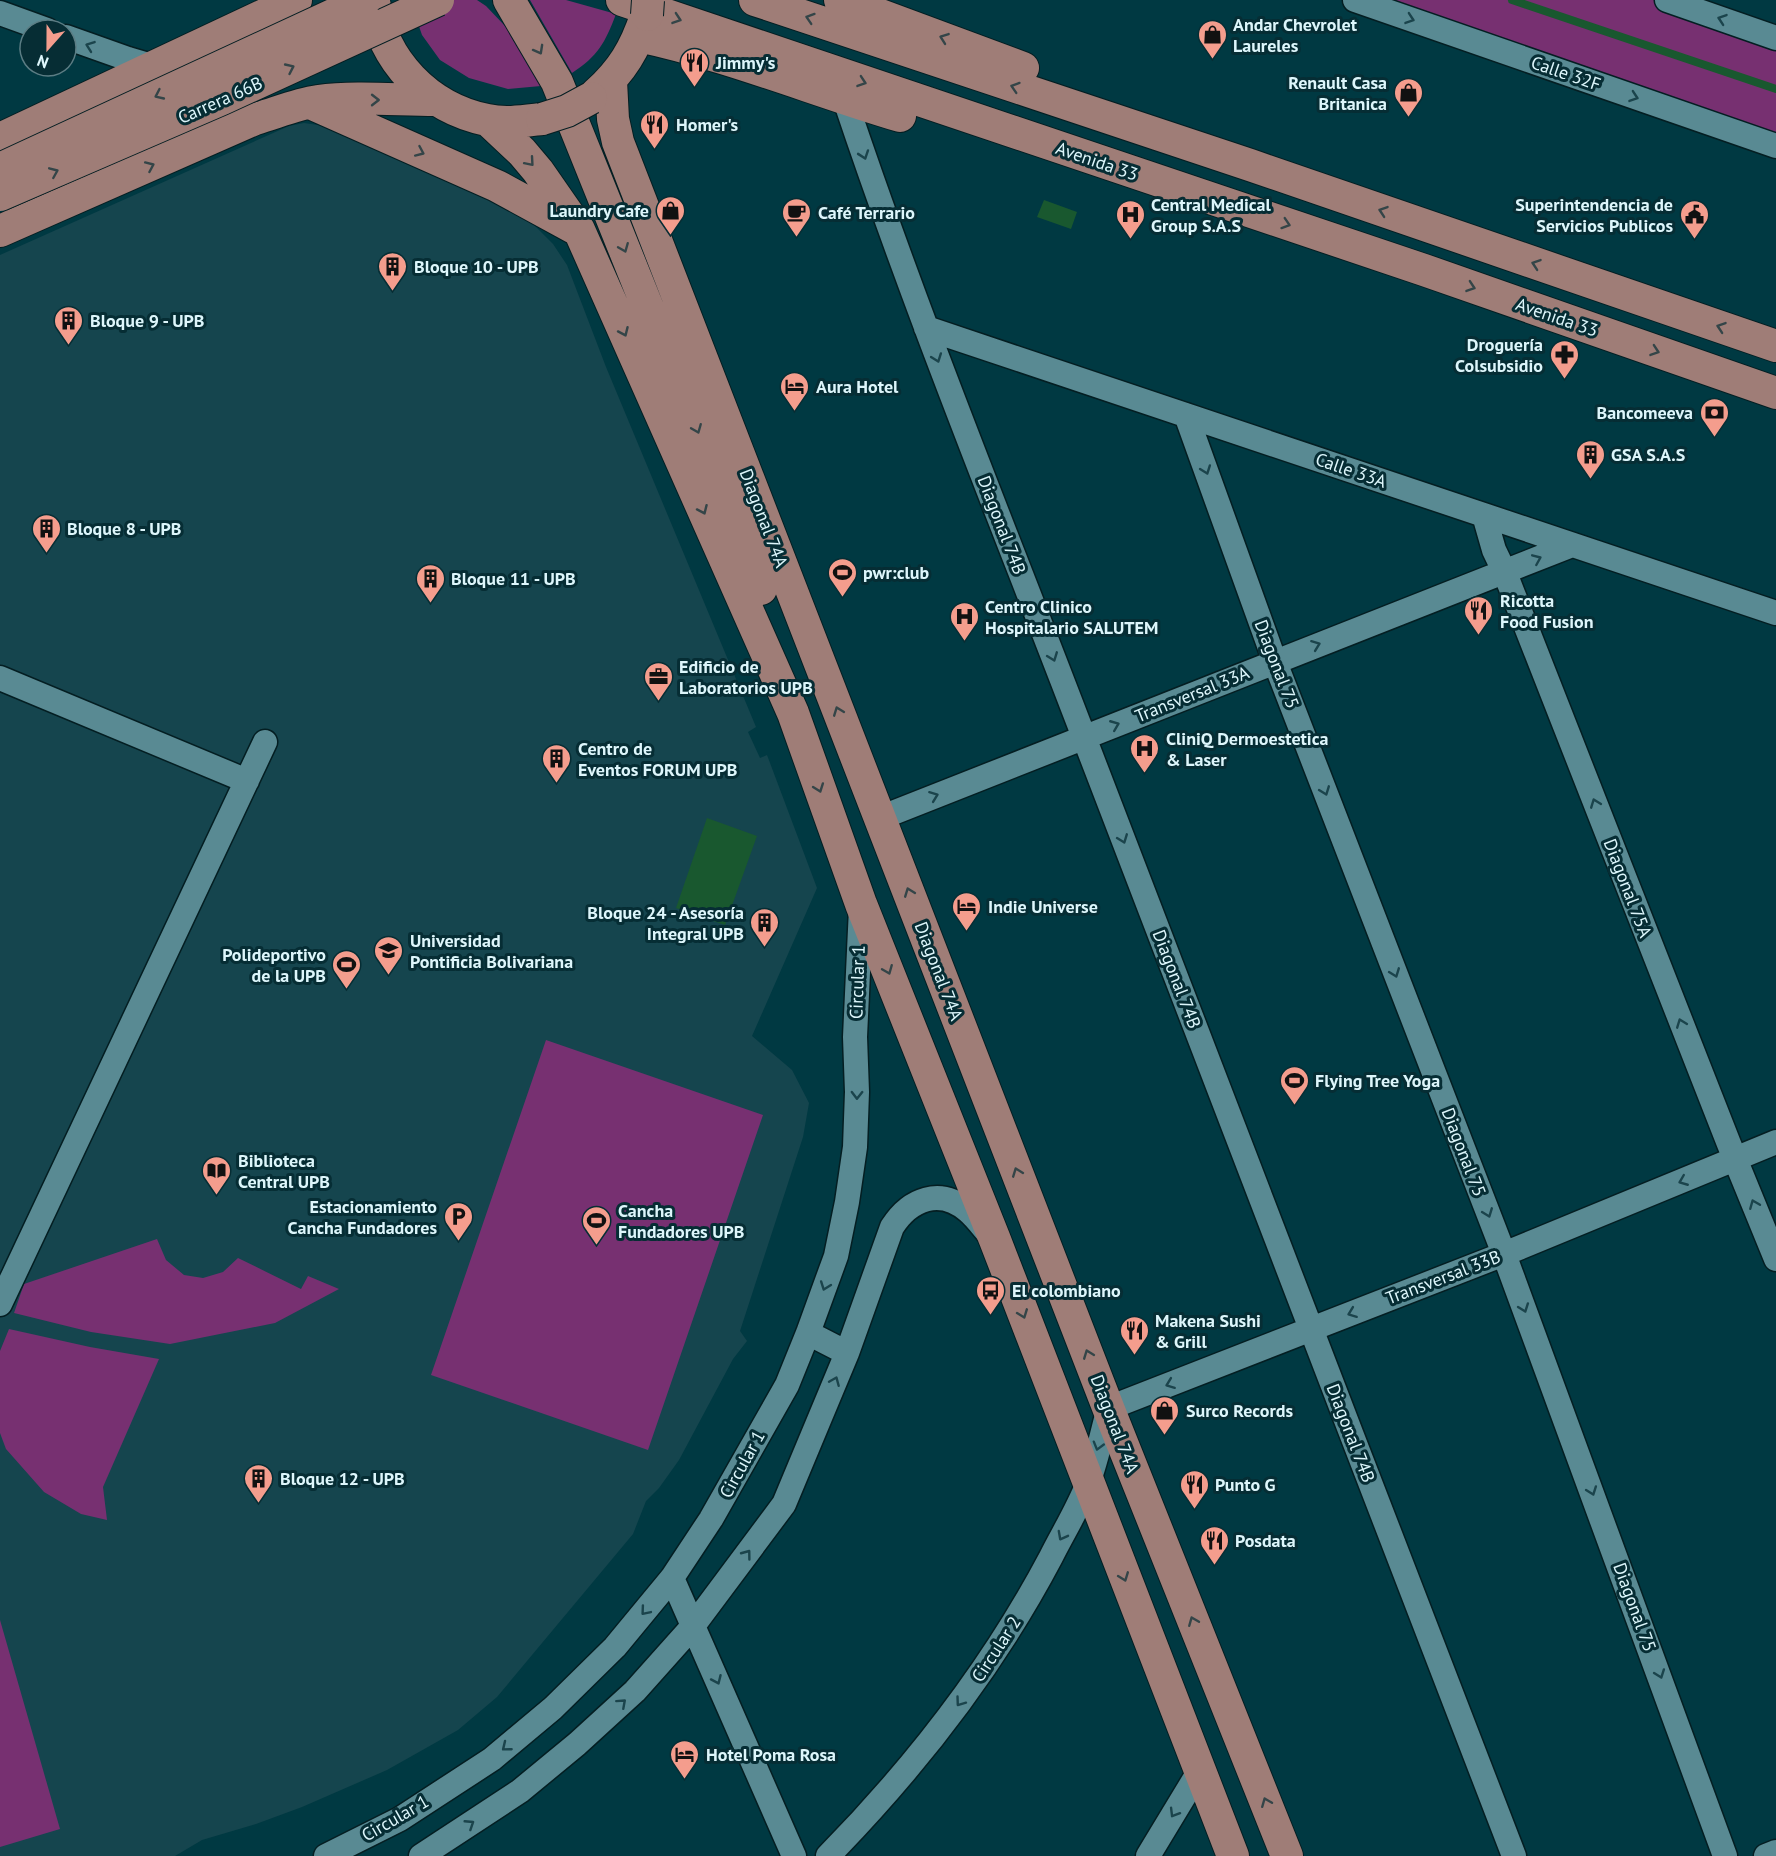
<svg xmlns="http://www.w3.org/2000/svg" width="1776" height="1856" font-family="'PT Sans',sans-serif">
<rect width="100%" height="100%" fill="#003942"/>
<!-- built -->
<path fill="#15454e" d="M304,123L325,126L453,180L527,218L553,244L567,265L606,367L756,727L748,732L760,758L767,755L817,888L752,1036L792,1070L809,1103L803,1137L740,1331L747,1341L733,1359L679,1460L659,1488L646,1501L633,1534L497,1697L458,1730L387,1770L302,1807L256,1824L202,1840L175,1856H0V255L289,126Z"/>
<!-- green -->
<path fill="#773071" d="M410,0H477L486,6L523,45L541,86L508,89L469,78L440,60L422,35Z
M530,0H566L616,14C605,43 598,56 572,73Z
M1355,0H1667L1776,38V146Z
M546,1040L763,1115L648,1450L431,1375Z
M157,1239L166,1260L184,1275L203,1278L223,1272L238,1258L301,1289L308,1276L339,1289L275,1323L170,1344L91,1332L14,1313L24,1284Z
M9,1329L90,1347L159,1359L103,1487L107,1520L81,1514L44,1492L6,1449L0,1433V1351Z
M0,1620L60,1829L0,1847Z"/>
<!-- water -->
<path fill="#19582f" d="M1044,200L1077,212L1071,229L1037,217Z
M707,818L757,836L725,925L676,908Z"/>
<g fill="none" stroke-linecap="round" stroke-linejoin="round">
<!-- stream -->
<path stroke="#19582f" stroke-width="8" d="M1512,0L1776,89"/>
<defs>
<path id="minor" d="M1355,0L1776,146
M1667,0L1776,38
M0,13L47,30
M66,37L128,59L155,67
M845,100C918,318 1005,530 1087,745C1229,1115 1371,1486 1514,1856
M926,328L1776,613
M1186,415L1275,662L1504,1254L1725,1856
M1484,515L1494,550L1505,573L1729,1144L1776,1259
M0,678L247,781
M880,818L1572,545
M0,1304L265,742
M808,1333L847,1353
M672,1578L794,1856
M326,1856L400,1819L492,1759L553,1708L615,1647L672,1578L711,1519L787,1385L808,1333L836,1256L847,1202L855,1147L857,1092L855,1037L861,908
M421,1856L520,1791L577,1744L635,1691L693,1626L784,1504L847,1353L892,1227C910,1199 940,1187 968,1211C975,1217 981,1225 987,1232
M828,1856C917,1765 992,1669 1051,1557C1063,1533 1078,1509 1088,1483C1097,1459 1102,1433 1109,1408L1504,1254L1776,1142
M1148,1856L1200,1770
M1766,1856L1776,1852"/>
<path id="major" d="M509,0L557,82L761,589
M622,0L1424,270L1776,393
M755,0L1250,165L1776,346
M840,0L1023,68
M374,1C382,61 428,108 487,120C505,124 524,121 542,119
M639,36C728,55 813,90 900,116
M611,81L613,119L618,142L1109,1410L1287,1856
M596,94C622,71 635,49 646,16
M310,103L497,186L574,228
M489,121L522,152L538,171L579,230L793,713L861,904L995,1240L1233,1856
M0,139L296,0
M0,231L255,119C276,113 297,104 318,101C356,96 396,100 435,100"/>
</defs>
<!-- minor casing -->
<use href="#minor" stroke="#041e22" stroke-width="27"/>
<!-- major casing -->
<use href="#major" stroke="#041e22" stroke-width="34"/>
<!-- minor -->
<use href="#minor" stroke="#598a93" stroke-width="24"/>
<!-- major -->
<use href="#major" stroke="#9f7d77" stroke-width="32"/>
<defs>
<path id="major-bridge" d="M647,15L648,0
M542,119L567,111L591,98
M0,169L365,0
M0,195L222,99L438,0"/>
</defs>
<!-- major-bridge casing -->
<use href="#major-bridge" stroke="#041e22" stroke-width="34" stroke-linecap="butt"/>
<!-- major-bridge -->
<use href="#major-bridge" stroke="#9f7d77" stroke-width="32"/>
</g>
<!-- one-way arrows -->
<defs><path id="oneway-chevron" d="M-2-3.5L2.5 0L-2 3.5" fill="none" stroke-width="1.6" stroke-linecap="round" stroke-linejoin="round" transform="scale(1.5)"/></defs>
<g stroke="#344548">
<use href="#oneway-chevron" transform="translate(810 18) rotate(-162)"/>
<use href="#oneway-chevron" transform="translate(677 19) rotate(19)"/>
<use href="#oneway-chevron" transform="translate(944 38) rotate(-160)"/>
<use href="#oneway-chevron" transform="translate(539 50) rotate(61)"/>
<use href="#oneway-chevron" transform="translate(290 68) rotate(-25)"/>
<use href="#oneway-chevron" transform="translate(862 82) rotate(19)"/>
<use href="#oneway-chevron" transform="translate(1015 87) rotate(-162)"/>
<use href="#oneway-chevron" transform="translate(159 95) rotate(155)"/>
<use href="#oneway-chevron" transform="translate(375 100)"/>
<use href="#oneway-chevron" transform="translate(420 152) rotate(24)"/>
<use href="#oneway-chevron" transform="translate(530 162) rotate(49)"/>
<use href="#oneway-chevron" transform="translate(150 166) rotate(-24)"/>
<use href="#oneway-chevron" transform="translate(54 172) rotate(-23)"/>
<use href="#oneway-chevron" transform="translate(1383 211) rotate(-161)"/>
<use href="#oneway-chevron" transform="translate(1286 224) rotate(18)"/>
<use href="#oneway-chevron" transform="translate(624 248) rotate(68)"/>
<use href="#oneway-chevron" transform="translate(1536 264) rotate(-161)"/>
<use href="#oneway-chevron" transform="translate(1471 287) rotate(19)"/>
<use href="#oneway-chevron" transform="translate(1721 327) rotate(-161)"/>
<use href="#oneway-chevron" transform="translate(624 332) rotate(66)"/>
<use href="#oneway-chevron" transform="translate(1655 351) rotate(19)"/>
<use href="#oneway-chevron" transform="translate(697 429) rotate(68)"/>
<use href="#oneway-chevron" transform="translate(703 510) rotate(66)"/>
<use href="#oneway-chevron" transform="translate(838 711) rotate(-111)"/>
<use href="#oneway-chevron" transform="translate(819 788) rotate(70)"/>
<use href="#oneway-chevron" transform="translate(909 892) rotate(-111)"/>
<use href="#oneway-chevron" transform="translate(888 970) rotate(68)"/>
<use href="#oneway-chevron" transform="translate(1017 1172) rotate(-111)"/>
<use href="#oneway-chevron" transform="translate(1023 1314) rotate(69)"/>
<use href="#oneway-chevron" transform="translate(1088 1354) rotate(-111)"/>
<use href="#oneway-chevron" transform="translate(1124 1577) rotate(69)"/>
<use href="#oneway-chevron" transform="translate(1193 1621) rotate(-112)"/>
<use href="#oneway-chevron" transform="translate(1266 1802) rotate(-112)"/>
</g>
<g stroke="#1b444c">
<use href="#oneway-chevron" transform="translate(1410 19) rotate(19)"/>
<use href="#oneway-chevron" transform="translate(1722 19) rotate(-161)"/>
<use href="#oneway-chevron" transform="translate(90 46) rotate(-160)"/>
<use href="#oneway-chevron" transform="translate(1634 97) rotate(19)"/>
<use href="#oneway-chevron" transform="translate(864 155) rotate(71)"/>
<use href="#oneway-chevron" transform="translate(937 358) rotate(70)"/>
<use href="#oneway-chevron" transform="translate(1206 470) rotate(70)"/>
<use href="#oneway-chevron" transform="translate(1537 559) rotate(-23)"/>
<use href="#oneway-chevron" transform="translate(1316 645) rotate(-21)"/>
<use href="#oneway-chevron" transform="translate(1053 657) rotate(69)"/>
<use href="#oneway-chevron" transform="translate(1115 725) rotate(-22)"/>
<use href="#oneway-chevron" transform="translate(1325 791) rotate(69)"/>
<use href="#oneway-chevron" transform="translate(934 796) rotate(-21)"/>
<use href="#oneway-chevron" transform="translate(1595 803) rotate(-111)"/>
<use href="#oneway-chevron" transform="translate(1123 839) rotate(69)"/>
<use href="#oneway-chevron" transform="translate(1395 973) rotate(69)"/>
<use href="#oneway-chevron" transform="translate(1681 1023) rotate(-111)"/>
<use href="#oneway-chevron" transform="translate(857 1095) rotate(91)"/>
<use href="#oneway-chevron" transform="translate(1683 1181) rotate(158)"/>
<use href="#oneway-chevron" transform="translate(1754 1204) rotate(-112)"/>
<use href="#oneway-chevron" transform="translate(1488 1213) rotate(69)"/>
<use href="#oneway-chevron" transform="translate(825 1286) rotate(110)"/>
<use href="#oneway-chevron" transform="translate(1524 1308) rotate(70)"/>
<use href="#oneway-chevron" transform="translate(1352 1313) rotate(159)"/>
<use href="#oneway-chevron" transform="translate(835 1381) rotate(-67)"/>
<use href="#oneway-chevron" transform="translate(1170 1384) rotate(159)"/>
<use href="#oneway-chevron" transform="translate(1098 1446) rotate(106)"/>
<use href="#oneway-chevron" transform="translate(1592 1491) rotate(70)"/>
<use href="#oneway-chevron" transform="translate(1062 1536) rotate(118)"/>
<use href="#oneway-chevron" transform="translate(747 1554) rotate(-53)"/>
<use href="#oneway-chevron" transform="translate(645 1611) rotate(130)"/>
<use href="#oneway-chevron" transform="translate(1660 1674) rotate(70)"/>
<use href="#oneway-chevron" transform="translate(717 1680) rotate(66)"/>
<use href="#oneway-chevron" transform="translate(960 1702) rotate(126)"/>
<use href="#oneway-chevron" transform="translate(622 1703) rotate(-42)"/>
<use href="#oneway-chevron" transform="translate(506 1747) rotate(141)"/>
<use href="#oneway-chevron" transform="translate(1174 1813) rotate(121)"/>
<use href="#oneway-chevron" transform="translate(470 1824) rotate(-33)"/>
</g>
<!-- icons -->
<defs>
<symbol id="shop-pin" viewBox="-11 -11 22 30"><path d="M0 17L-7.5 6A9.5 9.5 0 1 1 7.5 6Z" fill="#f49d8d" stroke="#062d34"/><path d="M-5-2.5h2.3a2.7 3.5 0 0 1 5.4 0H5L5.5 6h-11ZM-1.5-2.5h3a1.5 2.3 0 0 0-3 0Z" fill="#111"/></symbol>
<symbol id="restaurant-pin" viewBox="-11 -11 22 30"><path d="M0 17L-7.5 6A9.5 9.5 0 1 1 7.5 6Z" fill="#f49d8d" stroke="#062d34"/><path d="M-5-6h1v4h1v-4h1v4h1v-4h1v5L-1.5 .5V6h-2V.5L-5-1ZM5-6V6H3V1.5H1.5Q1.5-4 5-6Z" fill="#111"/></symbol>
<symbol id="cafe-pin" viewBox="-11 -11 22 30"><path d="M0 17L-7.5 6A9.5 9.5 0 1 1 7.5 6Z" fill="#f49d8d" stroke="#062d34"/><path d="M-5.5-4.5H6V0H3Q3 3.5 0 3.5H-2.5Q-5.5 3.5-5.5 0ZM3-3.2v2h1.7v-2ZM-6 4.5H4V6H-6Z" fill="#111"/></symbol>
<symbol id="hospital-pin" viewBox="-11 -11 22 30"><path d="M0 17L-7.5 6A9.5 9.5 0 1 1 7.5 6Z" fill="#f49d8d" stroke="#062d34"/><path d="M-5-5h3v3.5h4V-5h3V5h-3V1.5h-4V5h-3Z" fill="#111"/></symbol>
<symbol id="civic-pin" viewBox="-11 -11 22 30"><path d="M0 17L-7.5 6A9.5 9.5 0 1 1 7.5 6Z" fill="#f49d8d" stroke="#062d34"/><path d="M-.6-6.5H3V-4.5H.6V-3L4-1V1h2V6H-6V1h2V-1L-.6-3ZM-1.2 2.5V6h2.4V2.5Z" fill="#111"/></symbol>
<symbol id="building-pin" viewBox="-11 -11 22 30"><path d="M0 17L-7.5 6A9.5 9.5 0 1 1 7.5 6Z" fill="#f49d8d" stroke="#062d34"/><path d="M-4-6H4V6H1V3H-1V6H-4ZM-2.5-4.3h1.7v1.8h-1.7ZM.8-4.3h1.7v1.8H.8ZM-2.5-1h1.7V.8h-1.7ZM.8-1h1.7V.8H.8Z" fill="#111"/></symbol>
<symbol id="pharmacy-pin" viewBox="-11 -11 22 30"><path d="M0 17L-7.5 6A9.5 9.5 0 1 1 7.5 6Z" fill="#f49d8d" stroke="#062d34"/><path d="M-2-6h4v4h4v4h-4v4h-4v-4h-4v-4h4Z" fill="#111"/></symbol>
<symbol id="hotel-pin" viewBox="-11 -11 22 30"><path d="M0 17L-7.5 6A9.5 9.5 0 1 1 7.5 6Z" fill="#f49d8d" stroke="#062d34"/><path d="M-6-4.5h1.5V1H6V5H4.5V3h-9V5H-6ZM-4 0a1.8 1.8 0 1 1 3.6 0ZM.5 0V-2.5h3Q6-2.5 6 0Z" fill="#111"/></symbol>
<symbol id="bank-pin" viewBox="-11 -11 22 30"><path d="M0 17L-7.5 6A9.5 9.5 0 1 1 7.5 6Z" fill="#f49d8d" stroke="#062d34"/><path d="M-6-4H6V4H-6ZM0-2.3a2.3 2.3 0 1 0 0 4.6a2.3 2.3 0 1 0 0-4.6Z" fill="#111"/></symbol>
<symbol id="stadium-pin" viewBox="-11 -11 22 30"><path d="M0 17L-7.5 6A9.5 9.5 0 1 1 7.5 6Z" fill="#f49d8d" stroke="#062d34"/><path d="M0-5a6.5 5 0 1 0 0 10a6.5 5 0 1 0 0-10ZM-3.5-1.8h7v3.6h-7Z" fill="#111"/></symbol>
<symbol id="office-pin" viewBox="-11 -11 22 30"><path d="M0 17L-7.5 6A9.5 9.5 0 1 1 7.5 6Z" fill="#f49d8d" stroke="#062d34"/><path d="M-6-3h4V-5.5h4V-3h4V5H-6ZM-1-4.5V-3h2v-1.5ZM-6 0V1H6V0Z" fill="#111"/></symbol>
<symbol id="university-pin" viewBox="-11 -11 22 30"><path d="M0 17L-7.5 6A9.5 9.5 0 1 1 7.5 6Z" fill="#f49d8d" stroke="#062d34"/><path d="M0-5L7-2L0 1L-7-2ZM-4 1L0 2.5L4 1V4Q0 6-4 4Z" fill="#111"/></symbol>
<symbol id="library-pin" viewBox="-11 -11 22 30"><path d="M0 17L-7.5 6A9.5 9.5 0 1 1 7.5 6Z" fill="#f49d8d" stroke="#062d34"/><path d="M-6-4Q-3-5.5-.7-3.5V5Q-3 3-6 4ZM6-4Q3-5.5 .7-3.5V5Q3 3 6 4Z" fill="#111"/></symbol>
<symbol id="parking-pin" viewBox="-11 -11 22 30"><path d="M0 17L-7.5 6A9.5 9.5 0 1 1 7.5 6Z" fill="#f49d8d" stroke="#062d34"/><path d="M-3.5-5.5H1a3.5 3.5 0 0 1 0 7H-1V5.5H-3.5ZM-1-3.4V-.6H.8a1.4 1.4 0 0 0 0-2.8Z" fill="#111"/></symbol>
<symbol id="bus-pin" viewBox="-11 -11 22 30"><path d="M0 17L-7.5 6A9.5 9.5 0 1 1 7.5 6Z" fill="#f49d8d" stroke="#062d34"/><path d="M-5-6H5V4H4V6H2V4H-2V6H-4V4H-5ZM-3.5-4V0h7V-4ZM-3.5 1.2v1.5H-2V1.2ZM2 1.2v1.5H3.5V1.2Z" fill="#111"/></symbol>
</defs>
<g fill-rule="evenodd">
<use href="#shop-pin" x="1196" y="18" width="33" height="45"/>
<use href="#restaurant-pin" x="678" y="46" width="33" height="45"/>
<use href="#shop-pin" x="1392" y="76" width="33" height="45"/>
<use href="#restaurant-pin" x="638" y="108" width="33" height="45"/>
<use href="#shop-pin" x="654" y="194" width="33" height="45"/>
<use href="#cafe-pin" x="780" y="196" width="33" height="45"/>
<use href="#hospital-pin" x="1114" y="198" width="33" height="45"/>
<use href="#civic-pin" x="1678" y="198" width="33" height="45"/>
<use href="#building-pin" x="376" y="250" width="33" height="45"/>
<use href="#building-pin" x="52" y="304" width="33" height="45"/>
<use href="#pharmacy-pin" x="1548" y="338" width="33" height="45"/>
<use href="#hotel-pin" x="778" y="370" width="33" height="45"/>
<use href="#bank-pin" x="1698" y="396" width="33" height="45"/>
<use href="#building-pin" x="1574" y="438" width="33" height="45"/>
<use href="#building-pin" x="30" y="512" width="33" height="45"/>
<use href="#stadium-pin" x="826" y="556" width="33" height="45"/>
<use href="#building-pin" x="414" y="562" width="33" height="45"/>
<use href="#restaurant-pin" x="1462" y="594" width="33" height="45"/>
<use href="#hospital-pin" x="948" y="600" width="33" height="45"/>
<use href="#office-pin" x="642" y="660" width="33" height="45"/>
<use href="#hospital-pin" x="1128" y="732" width="33" height="45"/>
<use href="#building-pin" x="540" y="742" width="33" height="45"/>
<use href="#hotel-pin" x="950" y="890" width="33" height="45"/>
<use href="#building-pin" x="748" y="906" width="33" height="45"/>
<use href="#university-pin" x="372" y="934" width="33" height="45"/>
<use href="#stadium-pin" x="330" y="948" width="33" height="45"/>
<use href="#stadium-pin" x="1278" y="1064" width="33" height="45"/>
<use href="#library-pin" x="200" y="1154" width="33" height="45"/>
<use href="#parking-pin" x="442" y="1200" width="33" height="45"/>
<use href="#stadium-pin" x="580" y="1204" width="33" height="45"/>
<use href="#bus-pin" x="974" y="1274" width="33" height="45"/>
<use href="#restaurant-pin" x="1118" y="1314" width="33" height="45"/>
<use href="#shop-pin" x="1148" y="1394" width="33" height="45"/>
<use href="#building-pin" x="242" y="1462" width="33" height="45"/>
<use href="#restaurant-pin" x="1178" y="1468" width="33" height="45"/>
<use href="#restaurant-pin" x="1198" y="1524" width="33" height="45"/>
<use href="#hotel-pin" x="668" y="1738" width="33" height="45"/>
</g>
<g text-anchor="middle" dominant-baseline="central" stroke-width="6" stroke-linejoin="round" paint-order="stroke">
<!-- poi labels -->
<g font-size="18" font-weight="bold" fill="#ddf6fb" stroke="#062d34" text-anchor="start">
<text x="1233" y="24">Andar Chevrolet<tspan x="1233" dy="21">Laureles</tspan></text>
<text x="716" y="62">Jimmy's</text>
<text x="1387" y="82" text-anchor="end">Renault Casa<tspan x="1387" dy="21">Britanica</tspan></text>
<text x="676" y="124">Homer's</text>
<text x="1151" y="204">Central Medical<tspan x="1151" dy="21">Group S.A.S</tspan></text>
<text x="1673" y="204" text-anchor="end">Superintendencia de<tspan x="1673" dy="21">Servicios Publicos</tspan></text>
<text x="649" y="210" text-anchor="end">Laundry Cafe</text>
<text x="818" y="212">Café Terrario</text>
<text x="414" y="266">Bloque 10 - UPB</text>
<text x="90" y="320">Bloque 9 - UPB</text>
<text x="1543" y="344" text-anchor="end">Droguería<tspan x="1543" dy="21">Colsubsidio</tspan></text>
<text x="816" y="386">Aura Hotel</text>
<text x="1693" y="412" text-anchor="end">Bancomeeva</text>
<text x="1611" y="454">GSA S.A.S</text>
<text x="67" y="528">Bloque 8 - UPB</text>
<text x="863" y="572">pwr:club</text>
<text x="451" y="578">Bloque 11 - UPB</text>
<text x="1500" y="600">Ricotta<tspan x="1500" dy="21">Food Fusion</tspan></text>
<text x="985" y="606">Centro Clinico<tspan x="985" dy="21">Hospitalario SALUTEM</tspan></text>
<text x="679" y="666">Edificio de<tspan x="679" dy="21">Laboratorios UPB</tspan></text>
<text x="1166" y="738">CliniQ Dermoestetica<tspan x="1166" dy="21">&amp; Laser</tspan></text>
<text x="578" y="748">Centro de<tspan x="578" dy="21">Eventos FORUM UPB</tspan></text>
<text x="988" y="906">Indie Universe</text>
<text x="744" y="912" text-anchor="end">Bloque 24 - Asesoría<tspan x="744" dy="21">Integral UPB</tspan></text>
<text x="410" y="940">Universidad<tspan x="410" dy="21">Pontificia Bolivariana</tspan></text>
<text x="326" y="954" text-anchor="end">Polideportivo<tspan x="326" dy="21">de la UPB</tspan></text>
<text x="1315" y="1080">Flying Tree Yoga</text>
<text x="238" y="1160">Biblioteca<tspan x="238" dy="21">Central UPB</tspan></text>
<text x="437" y="1206" text-anchor="end">Estacionamiento<tspan x="437" dy="21">Cancha Fundadores</tspan></text>
<text x="618" y="1210">Cancha<tspan x="618" dy="21">Fundadores UPB</tspan></text>
<text x="1012" y="1290">El colombiano</text>
<text x="1155" y="1320">Makena Sushi<tspan x="1155" dy="21">&amp; Grill</tspan></text>
<text x="1186" y="1410">Surco Records</text>
<text x="280" y="1478">Bloque 12 - UPB</text>
<text x="1215" y="1484">Punto G</text>
<text x="1235" y="1540">Posdata</text>
<text x="706" y="1754">Hotel Poma Rosa</text>
</g>
<!-- street labels -->
<g font-size="18" fill="#ddf6fb" stroke="#062d34">
<text transform="translate(1566 73) rotate(19)">Calle 32F</text>
<text transform="translate(220 100) rotate(-24)">Carrera 66B</text>
<text transform="translate(1097 161) rotate(19)">Avenida 33</text>
<text transform="translate(1557 317) rotate(19)">Avenida 33</text>
<text transform="translate(1351 470) rotate(19)">Calle 33A</text>
<text transform="translate(764 518) rotate(69)">Diagonal 74A</text>
<text transform="translate(1002 525) rotate(69)">Diagonal 74B</text>
<text transform="translate(1277 664) rotate(69)">Diagonal 75</text>
<text transform="translate(1192 694) rotate(-22)">Transversal 33A</text>
<text transform="translate(1628 888) rotate(69)">Diagonal 75A</text>
<text transform="translate(939 971) rotate(69)">Diagonal 74A</text>
<text transform="translate(1177 979) rotate(69)">Diagonal 74B</text>
<text transform="translate(857 982) rotate(-88)">Circular 1</text>
<text transform="translate(1464 1152) rotate(69)">Diagonal 75</text>
<text transform="translate(1443 1277) rotate(-21)">Transversal 33B</text>
<text transform="translate(1115 1424) rotate(69)">Diagonal 74A</text>
<text transform="translate(1351 1433) rotate(69)">Diagonal 74B</text>
<text transform="translate(742 1464) rotate(-61)">Circular 1</text>
<text transform="translate(1635 1607) rotate(70)">Diagonal 75</text>
<text transform="translate(996 1649) rotate(-57)">Circular 2</text>
<text transform="translate(395 1818) rotate(-30)">Circular 1</text>
</g>
</g>
<!-- north arrow -->
<g transform="translate(48 48) rotate(201)"><circle r="28" fill="#062d34" stroke="#5c7d84" stroke-width="1.5"/>
<path d="M0-4.5L10 22L0 15L-10 22Z" fill="#f49d8d"/>
<text y="-9" font-size="16" font-weight="bold" text-anchor="middle" fill="#ddf6fb">N</text>
</g>
</svg>
